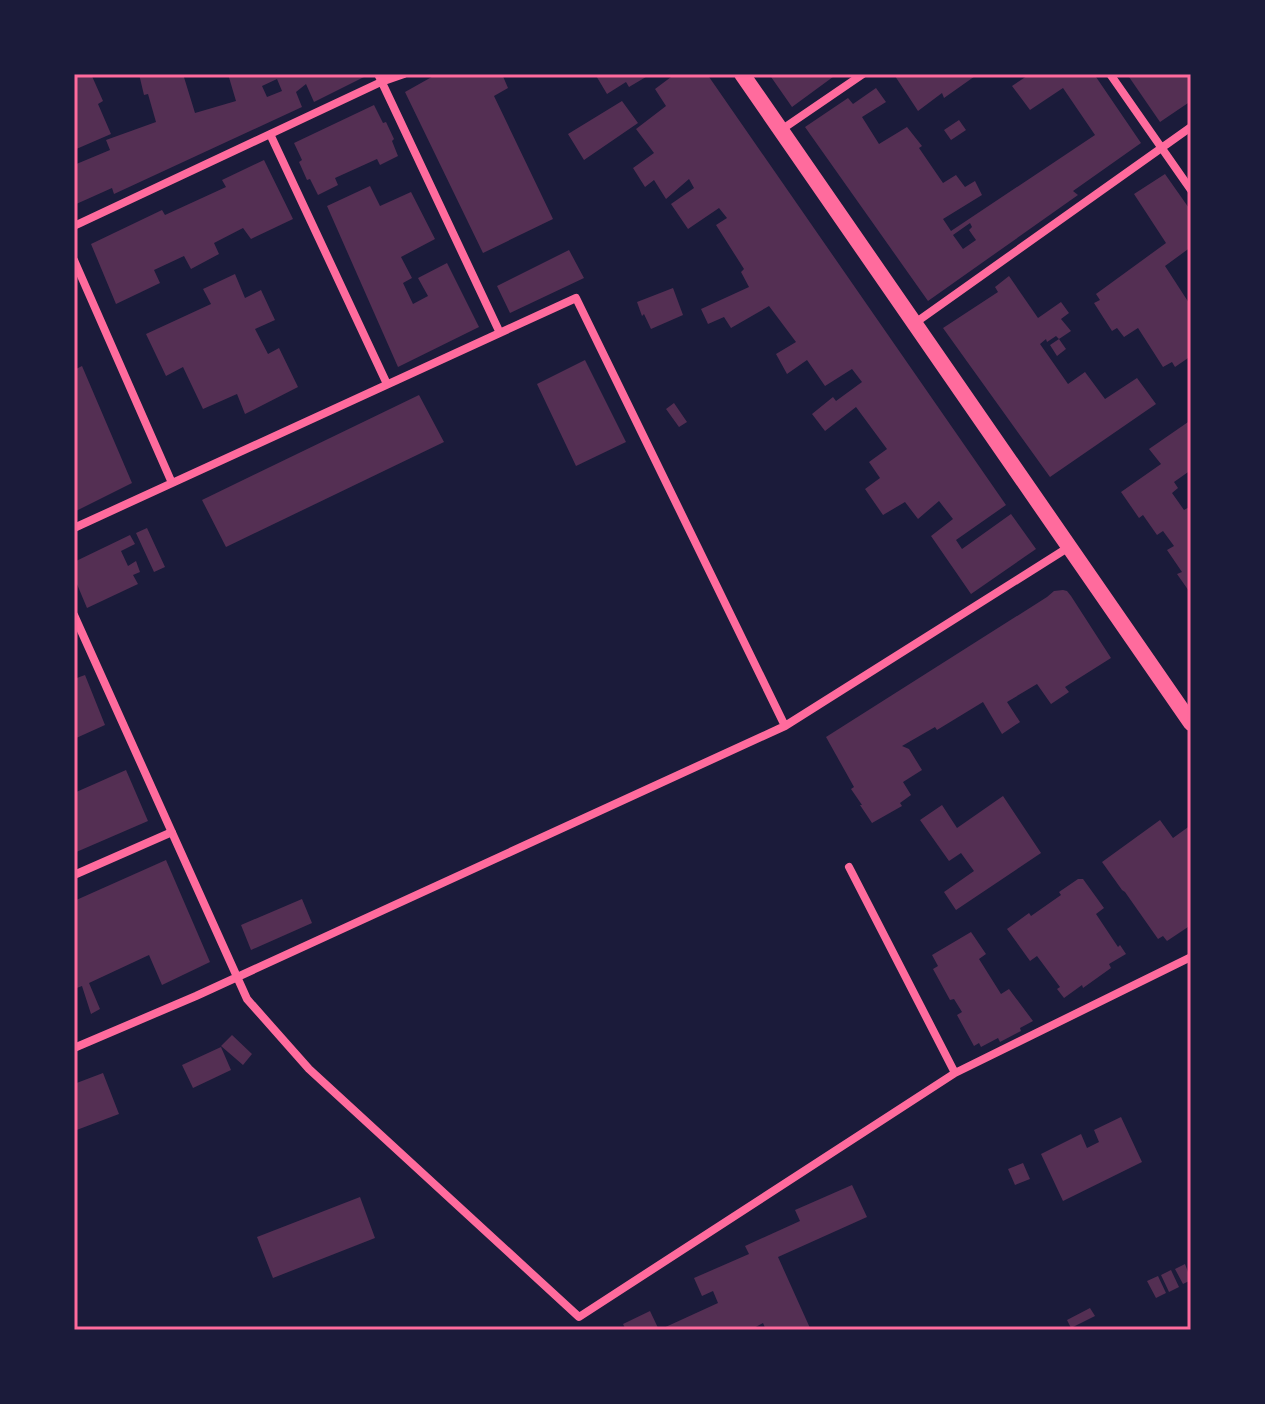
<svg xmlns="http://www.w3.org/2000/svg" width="1265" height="1404" font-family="Overpass,sans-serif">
<rect width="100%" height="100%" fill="#1b1b3a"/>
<!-- building -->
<path fill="#542f53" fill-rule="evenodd" d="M74,74H91L103,101L98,104L111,134L74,150Z
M139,74H183L195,113L236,101L228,74H365L366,76L314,102L306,84L296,92L302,107L114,194L112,188L74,205V165L110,150L106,140L156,122L148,94L144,95ZM277,79L282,91L267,97L262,86Z
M437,74H502L508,88L494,96L553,219L483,253L405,92Z
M595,74H651L629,87L626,82L607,94Z
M675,74H707L1006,505L956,540L962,549L1011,514L1036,549L971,594L931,536L953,519L939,501L918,519L905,502L883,515L865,489L880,478L869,462L887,449L856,407L825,431L812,414L833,397L836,401L862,382L852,369L825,386L807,360L787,374L776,354L796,342L769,306L731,328L724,317L708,324L701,309L749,287L741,272L744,269L716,225L727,218L719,208L688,229L671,204L694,188L689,179L666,199L654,180L645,187L633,168L654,153L636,129L666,106L655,89Z
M769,74H837L792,107Z
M898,74H978L944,98L942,93L918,111L895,76Z
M1030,74H1094L1141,143L1073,191L1078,195L928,301L805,127L848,98L853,104L876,88L886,102L862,117L879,144L907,127L922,146L919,148L943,183L956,175L965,187L975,181L982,195L943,219L951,231L1095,135L1063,88L1030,110L1012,86ZM970,223L972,227L969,230L976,240L963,249L953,235Z
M1127,74H1191V101L1160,122Z
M622,101L638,123L584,160L568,134Z
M374,105L383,123L386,122L394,139L392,141L398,156L380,165L377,159L335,178L338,185L318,195L310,179L307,180L299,162L302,160L294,143Z
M959,120L966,130L951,140L944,130Z
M264,160L293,219L251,239L243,228L214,243L219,254L191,269L184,256L154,270L160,283L116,304L91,244L162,210L165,215L226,187L222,180Z
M1165,174L1191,211V247L1165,266L1189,303L1191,302V356L1175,367L1172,362L1163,367L1138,328L1124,337L1117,328L1112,331L1094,303L1100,300L1096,294L1166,243L1134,194Z
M370,186L380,206L411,192L435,239L401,257L412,278L403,283L413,304L428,296L418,278L447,263L479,327L398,367L327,206Z
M569,250L584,278L510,313L497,286Z
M235,274L245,298L261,290L275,320L255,329L268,354L279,348L298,387L245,414L237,394L203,409L183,367L166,376L146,334L211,304L203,289Z
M1009,276L1038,318L1061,302L1069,313L1061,319L1071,331L1059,339L1066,349L1057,356L1050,345L1059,339L1056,336L1047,342L1046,339L1040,344L1068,384L1085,372L1105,399L1137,378L1156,404L1050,477L943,328L998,292L995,287Z
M673,288L683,315L651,329L644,314L642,316L637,302Z
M585,360L626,442L576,466L537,384Z
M82,366L132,483L74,512V370Z
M419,395L444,442L226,547L202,500Z
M674,403L687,422L679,427L666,409Z
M1191,420V470L1174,482L1178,488L1172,493L1184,510L1191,506V594L1177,574L1182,572L1167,550L1174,546L1163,531L1157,535L1143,515L1139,518L1121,492L1161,464L1149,449Z
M147,528L165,567L154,572L136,533Z
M130,535L135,544L121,551L128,566L136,561L140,572L133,575L138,584L87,608L74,577V562Z
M1063,590L1067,591L1071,596L1111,658L1065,687L1069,692L1051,704L1037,684L1007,702L1020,722L1002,734L983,702L937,730L935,727L902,746L909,749L922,770L903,782L911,795L900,803L902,806L872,823L860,805H862L851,789L854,787L826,737L1047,597L1054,591Z
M85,675L105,725L74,739V679Z
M126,770L148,821L74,853V793Z
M1003,796L1041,853L956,910L944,892L974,871L961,853L949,861L920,820L942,805L957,828Z
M1160,820L1173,838L1191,825V925L1167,941L1163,936L1158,939L1125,892L1122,890L1102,862Z
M166,860L210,962L162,985L149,955L89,983L100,1009L91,1014L82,986L74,989V901Z
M1078,879H1083L1104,908L1096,914L1118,947L1120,945L1126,954L1109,964L1111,968L1083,988L1082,985L1064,998L1057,989L1060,987L1037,956L1030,961L1007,929L1029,913L1031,916L1061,895L1059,892Z
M302,899L312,923L251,950L241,925Z
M971,932L986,954L979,959L1001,994L1009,989L1033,1021L1020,1028L1021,1031L1000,1042L998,1038L981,1047L979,1043L974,1046L957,1015L962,1012L954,999L950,1000L933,969L938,966L932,955Z
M232,1035L252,1054L243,1065L221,1046Z
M221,1047L231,1070L193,1088L182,1065Z
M103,1073L119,1114L74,1131V1084Z
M1121,1117L1142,1162L1063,1201L1041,1154L1081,1134L1087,1148L1099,1142L1094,1130Z
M1023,1163L1030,1179L1015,1185L1008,1169Z
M852,1185L867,1217L778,1257L810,1328L804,1330H766L763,1323L750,1330H626L623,1324L650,1311L659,1330L718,1303L713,1291L702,1296L694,1278L749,1254L745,1246L800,1221L795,1210Z
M360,1197L375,1238L273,1278L257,1237Z
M1185,1264L1191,1280L1183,1284L1175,1269Z
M1171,1270L1179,1287L1169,1292L1161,1275Z
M1158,1276L1166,1293L1156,1298L1147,1281Z
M1090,1308L1095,1316L1071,1328L1067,1320Z"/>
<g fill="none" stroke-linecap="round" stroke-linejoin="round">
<!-- minor -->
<path stroke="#ff6b9d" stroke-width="8" d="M378,74L500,333
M1110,74L1191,190
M781,130L863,74
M270,134L387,384
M74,226L381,82L404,74
M74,260L172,483
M915,323L1191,127
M74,528L576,298L785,726
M74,615L247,999L309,1069L579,1317L955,1073L1191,957
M849,867L955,1073
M74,875L172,832
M74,1048L196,996L785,726L1069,547"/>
<!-- secondary -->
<path stroke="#ff6b9d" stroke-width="16" d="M742,74L1191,723"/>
</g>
<!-- border -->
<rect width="1265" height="1404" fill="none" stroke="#1b1b3a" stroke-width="152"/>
<rect x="76" y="76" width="1113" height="1252" fill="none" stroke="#ff6b9d" stroke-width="3"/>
</svg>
